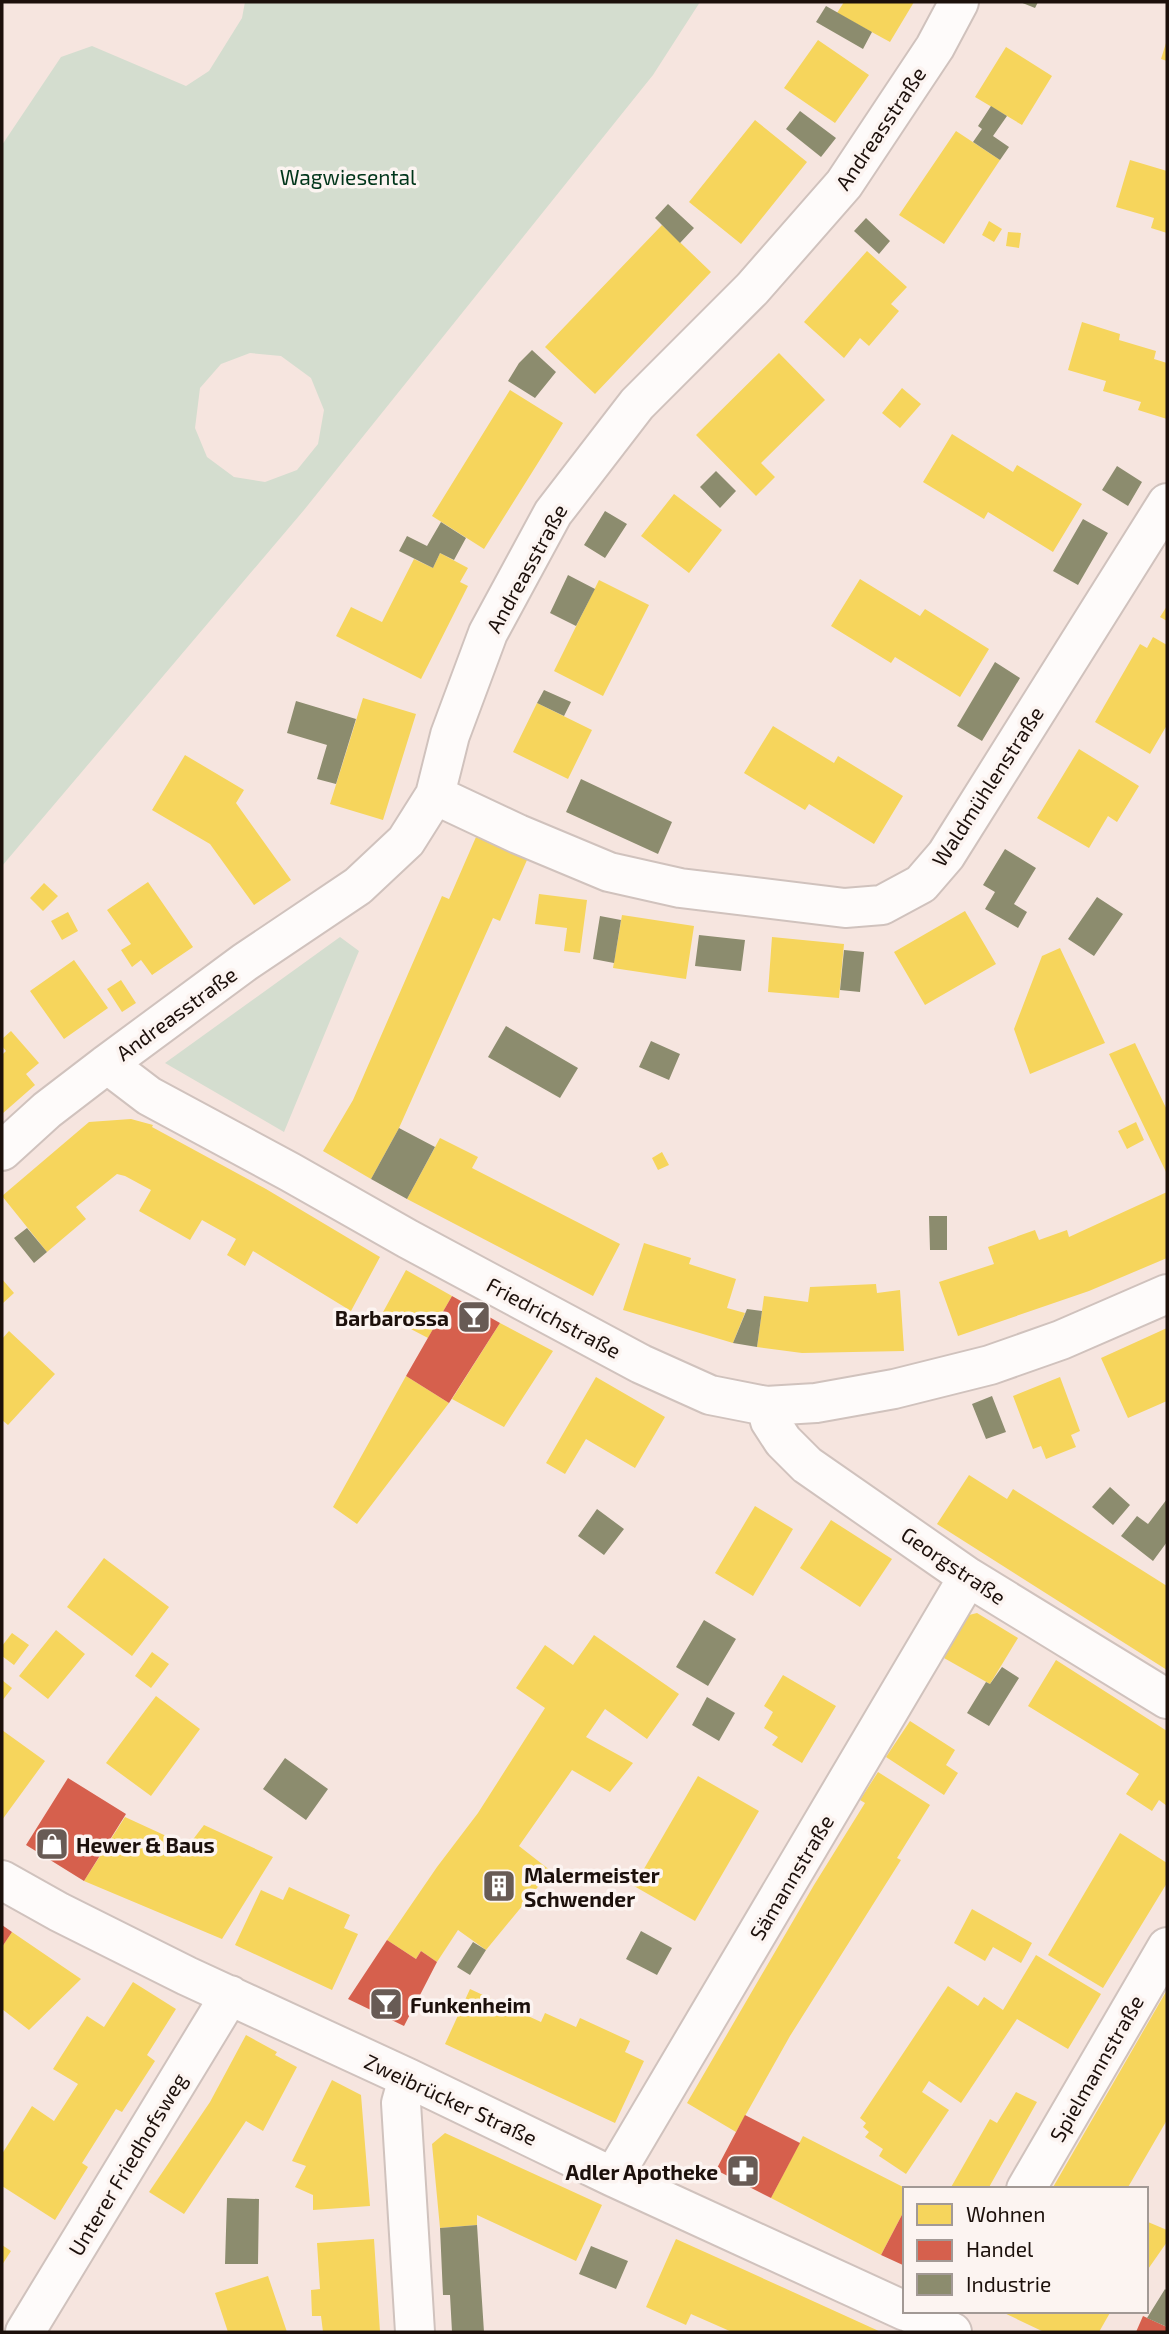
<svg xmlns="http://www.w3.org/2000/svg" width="1169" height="2334" font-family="'Exo 2',sans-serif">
<rect width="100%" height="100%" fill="#f6e5df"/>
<!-- green -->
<path fill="#d4ddcf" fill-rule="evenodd" d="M245,2H700L653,75L304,510L2,866V145L61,57L92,46L186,86L209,71L242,18ZM250,353L281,356L311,378L324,410L318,444L297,470L265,482L234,477L207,457L195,428L200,388L221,364Z
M340,937L359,951L284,1132L165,1063Z"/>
<!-- homes -->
<path fill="#f6d55c" d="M844,2H914L890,42L837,13Z
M818,40L869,75L835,123L784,88Z
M1167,40V61L1161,59Z
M1006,47L1052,76L1022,125L975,97Z
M755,120L807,162L741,244L689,202Z
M956,131L1000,160L944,244L899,215Z
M1130,160L1167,171V233L1151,228L1154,218L1116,207Z
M989,221L1002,229L994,242L982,235Z
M662,225L711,272L595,394L545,347Z
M1008,232L1021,233L1019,248L1006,246Z
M867,251L907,287L891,304L899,311L869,346L860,338L844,358L804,322Z
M1082,322L1120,334L1119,340L1156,351L1154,359L1167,363V419L1138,410L1141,402L1103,391L1106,381L1068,370Z
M779,353L825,400L761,463L775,477L756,496L696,435Z
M902,388L921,404L900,428L882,413Z
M510,390L563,423L484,549L432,516Z
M952,434L1013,472L1017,465L1082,504L1053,552L988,512L984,519L923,482Z
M674,494L722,530L689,573L641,536Z
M440,553L468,568L460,582L468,586L421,679L336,636L351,607L382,622L414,559L433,568Z
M860,579L920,616L925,609L989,649L960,697L895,657L891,663L831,626Z
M599,580L649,605L603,696L554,671Z
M1167,606V621L1160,617Z
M1153,637L1167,645V725L1150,754L1095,722L1140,644L1147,648Z
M363,698L416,714L383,820L330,804Z
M537,703L592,730L568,779L513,752Z
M773,726L834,763L838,756L903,796L874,844L809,804L805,810L744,773Z
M1079,749L1139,786L1117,822L1108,816L1089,848L1037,818Z
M185,755L244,790L236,803L291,880L254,905L210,844L152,810Z
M476,837L527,860L500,921L493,918L399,1128L371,1179L323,1151L353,1100L442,896L449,899Z
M148,882L193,947L152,975L141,960L132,967L121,950L131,944L107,910Z
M44,883L58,896L43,911L30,898Z
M539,894L587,900L580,953L564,951L567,928L535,924Z
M965,911L996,964L925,1005L894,952Z
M68,912L78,931L62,940L51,921Z
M622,915L694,926L686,979L613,968Z
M772,937L844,944L839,998L768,992Z
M1060,948L1105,1043L1030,1074L1014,1029L1042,956Z
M74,960L108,1008L64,1039L30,991Z
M121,980L136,1003L122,1012L107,989Z
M11,1031L39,1063L26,1074L35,1085L2,1114V1055L6,1051L2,1046V1039Z
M1135,1043L1167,1110V1174L1109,1054Z
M131,1119L153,1125L152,1127L266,1189L380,1257L351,1311L253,1251L245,1266L227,1255L236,1239L202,1220L190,1240L139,1211L151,1190L125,1176L117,1174L76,1207L86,1219L47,1252L2,1196L89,1122Z
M1136,1122L1144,1140L1127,1149L1118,1131Z
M440,1138L478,1157L472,1168L620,1244L593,1296L407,1199Z
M662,1152L669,1165L658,1170L652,1158Z
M1167,1192V1258L1089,1291L958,1336L939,1282L994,1264L988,1247L1035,1230L1039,1240L1067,1230L1069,1237Z
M644,1243L691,1258L689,1264L736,1279L727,1308L745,1313L733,1343L623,1310Z
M406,1270L452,1296L428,1338L382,1314Z
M2,1279L14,1293L2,1304Z
M876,1284L877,1293L900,1290L904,1351L802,1353L757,1347L764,1296L808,1302L810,1287Z
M500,1323L553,1351L504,1427L452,1399Z
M1167,1328V1401L1128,1418L1101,1358Z
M9,1331L55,1374L8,1425L2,1420V1339Z
M406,1376L449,1403L357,1524L333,1507Z
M596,1377L665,1417L635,1468L586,1439L565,1474L546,1463Z
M1060,1377L1080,1431L1071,1435L1076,1447L1046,1459L1041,1446L1033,1449L1013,1396Z
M969,1475L1007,1499L1013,1489L1167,1586V1670L937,1524Z
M755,1506L793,1529L753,1596L715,1573Z
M831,1520L892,1559L860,1607L800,1568Z
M104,1558L169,1607L132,1656L67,1607Z
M977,1613L1018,1638L990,1684L944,1658L969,1615Z
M56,1630L85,1654L48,1699L19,1676Z
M12,1633L29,1645L14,1665L2,1656V1646Z
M594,1635L679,1694L647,1739L605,1709L586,1737L633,1763L610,1792L572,1770L519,1846L551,1871L486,1950L458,1930L437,1962L421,1951L416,1959L387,1940L437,1867L478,1813L545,1708L516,1688L545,1645L573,1665Z
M152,1652L169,1664L151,1688L135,1676Z
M1056,1660L1167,1731V1806L1159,1800L1152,1811L1126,1794L1139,1774L1028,1706Z
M783,1675L836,1706L802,1763L772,1745L778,1737L764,1728L773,1712L764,1706Z
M2,1680L12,1688L2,1701Z
M156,1696L200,1729L151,1796L106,1763Z
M910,1721L955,1750L946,1765L958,1773L944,1795L886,1757Z
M2,1730L45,1761L2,1820Z
M878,1772L930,1805L897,1858L901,1860L790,2036L736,2132L687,2103L814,1885L865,1803L860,1800Z
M698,1776L759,1811L695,1921L634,1886Z
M125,1817L188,1846L204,1825L273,1857L222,1939L84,1881Z
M1120,1833L1167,1863V1883L1103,1988L1048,1955Z
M289,1887L350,1915L344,1928L358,1934L332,1990L235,1945L261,1890L283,1900Z
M972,1909L1032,1943L1021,1963L993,1947L985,1961L954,1943Z
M12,1932L81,1979L29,2030L2,2009V1947Z
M1036,1955L1101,1994L1068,2049L1017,2019L961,2103L929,2081L922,2092L949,2110L906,2174L879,2156L883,2149L865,2137L869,2132L863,2127L866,2123L860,2118L948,1986L978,2006L984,1997L1003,2010Z
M133,1982L176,2009L147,2055L155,2061L122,2112L116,2109L82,2163L88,2167L55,2220L2,2186V2154L32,2106L54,2121L78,2084L53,2069L87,2016L104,2027Z
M470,1989L541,2022L545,2013L576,2027L580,2018L630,2041L625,2052L644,2061L615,2123L445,2044Z
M1167,1990V2120L1127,2189H1052Z
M246,2035L277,2052L275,2055L297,2067L263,2131L246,2121L184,2214L149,2192L210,2102Z
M332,2080L361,2095L370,2206L313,2210V2195L295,2187L306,2166L292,2161Z
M1016,2092L1037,2102L988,2189H950L990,2119L997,2123Z
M445,2133L602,2205L576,2261L477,2215V2225L440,2228L432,2144Z
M803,2136L905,2188V2209L881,2255L771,2198Z
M1148,2222L1167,2230V2242L1146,2272Z
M374,2239L380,2332H323L321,2316H312L311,2290L320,2289L317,2243Z
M676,2239L716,2257L881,2332H732L691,2314L686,2325L646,2307Z
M2,2245L11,2251L2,2265Z
M268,2276L287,2332H228L215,2293Z
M1000,2311H1111L1099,2332H1044Z"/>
<!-- shops -->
<path fill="#d6604d" d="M452,1296L500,1323L449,1403L406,1376Z
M68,1778L126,1814L84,1881L26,1845Z
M2,1925L12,1932L2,1947Z
M387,1940L416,1959L421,1951L437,1962L404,2026L348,1999Z
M745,2115L800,2143L771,2198L716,2170Z
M905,2209V2266L881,2255Z
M1143,2316L1167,2327V2332H1136Z"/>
<!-- industry -->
<path fill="#8c8c6e" d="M1020,2H1038L1035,8Z
M826,6L872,32L863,49L816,22Z
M991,106L1007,116L993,136L1009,147L1000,160L973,142L982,129L978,126Z
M800,111L836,138L821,157L786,129Z
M668,204L694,228L680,243L655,218Z
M866,218L890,241L879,254L854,231Z
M532,350L556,372L535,398L508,381L519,363Z
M1117,466L1142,482L1128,506L1102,490Z
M716,471L736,491L720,508L700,487Z
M605,511L627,524L605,558L584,545Z
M1083,519L1108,533L1078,585L1053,571Z
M441,522L466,538L454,560L440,553L433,568L399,551L407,536L427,546Z
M568,575L595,589L576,626L550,613Z
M995,662L1020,678L982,741L957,726Z
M544,690L571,702L564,716L537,703Z
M296,701L356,719L336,784L317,779L327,745L287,733Z
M581,779L672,822L658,854L566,812Z
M1005,849L1036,868L1014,904L1027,912L1018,928L985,909L995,892L983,885Z
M1097,897L1123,914L1094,956L1068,939Z
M600,916L621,920L614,963L593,959Z
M699,935L745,940L741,971L695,966Z
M844,950L864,952L860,992L840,990Z
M506,1026L578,1068L560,1098L488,1057Z
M651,1041L680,1054L669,1080L639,1067Z
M399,1128L435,1147L407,1199L371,1179Z
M929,1216H947V1250H930Z
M27,1228L47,1252L34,1263L14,1238Z
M747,1309L762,1311L757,1347L733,1343Z
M992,1396L1006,1432L986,1439L972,1404Z
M1110,1487L1130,1505L1113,1525L1092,1507Z
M1167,1499V1542L1153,1561L1121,1536L1137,1516L1148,1524Z
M597,1509L624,1529L604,1555L578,1536Z
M704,1620L736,1639L708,1686L676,1667Z
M1002,1667L1019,1678L989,1726L967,1713L986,1682L990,1684Z
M707,1697L735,1713L719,1741L692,1725Z
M285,1758L328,1789L306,1820L263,1789Z
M641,1931L672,1948L657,1975L626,1959Z
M473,1942L486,1950L470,1975L457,1967Z
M227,2198L259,2199L258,2264H225Z
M477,2225L484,2332H452L450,2295H443L440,2228Z
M591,2246L628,2261L616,2289L579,2274Z
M1165,2289L1167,2291V2327L1147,2318Z"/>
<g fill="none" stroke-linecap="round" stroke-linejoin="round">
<defs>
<path id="minor" d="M435,795L518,834L609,872L680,888L845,908L882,905L921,884L946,855L1167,503
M107,1064L149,1096L290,1172L408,1239L641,1364L710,1395L766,1406L816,1403L894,1389L990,1365L1061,1340L1167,1294
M2,1151L47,1110L107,1064L245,962L358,886L406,841L435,795L450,735L488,633L553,513L637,404L752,289L844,184L935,47L959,2
M766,1406L770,1421L783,1441L807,1465L968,1577L1167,1699
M2,1880L59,1912L187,1976L408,2078L613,2177L905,2311
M408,2078L401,2103L415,2332
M613,2177L968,1577
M1026,2189L1167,1947
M906,2311L952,2332
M25,2332L230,1995"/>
</defs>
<!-- minor casing -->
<use href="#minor" stroke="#d0c2bd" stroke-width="42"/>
<!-- minor -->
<use href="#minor" stroke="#fefbfa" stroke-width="38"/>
</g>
<!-- icons -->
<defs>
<symbol id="bar-square" viewBox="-11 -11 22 22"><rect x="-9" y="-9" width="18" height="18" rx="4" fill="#685b55" stroke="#fcf4f1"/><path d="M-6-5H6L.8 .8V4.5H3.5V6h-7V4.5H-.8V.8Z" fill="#fff"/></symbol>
<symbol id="shop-square" viewBox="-11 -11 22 22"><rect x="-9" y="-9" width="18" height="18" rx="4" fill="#685b55" stroke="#fcf4f1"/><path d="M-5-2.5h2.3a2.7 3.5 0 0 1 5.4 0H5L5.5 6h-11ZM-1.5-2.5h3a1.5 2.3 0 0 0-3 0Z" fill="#fff"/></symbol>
<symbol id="building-square" viewBox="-11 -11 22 22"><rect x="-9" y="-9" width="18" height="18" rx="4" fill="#685b55" stroke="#fcf4f1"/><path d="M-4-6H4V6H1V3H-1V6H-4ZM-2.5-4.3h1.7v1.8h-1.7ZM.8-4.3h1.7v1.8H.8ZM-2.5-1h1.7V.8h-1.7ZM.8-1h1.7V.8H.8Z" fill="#fff"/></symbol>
<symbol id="pharmacy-square" viewBox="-11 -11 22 22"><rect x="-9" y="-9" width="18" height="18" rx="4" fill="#685b55" stroke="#fcf4f1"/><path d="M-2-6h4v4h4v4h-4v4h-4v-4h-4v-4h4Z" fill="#fff"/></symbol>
</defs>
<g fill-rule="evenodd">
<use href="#bar-square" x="455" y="1298" width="38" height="38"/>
<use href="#shop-square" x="33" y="1825" width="38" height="38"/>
<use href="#building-square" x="480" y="1867" width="38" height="38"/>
<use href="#bar-square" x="367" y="1985" width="38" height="38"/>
<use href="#pharmacy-square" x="724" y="2152" width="38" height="38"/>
</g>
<g text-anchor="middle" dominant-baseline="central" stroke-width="7" stroke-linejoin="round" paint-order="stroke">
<!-- street labels -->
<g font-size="21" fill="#1c100b" stroke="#fcf4f1">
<text transform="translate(880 128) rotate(-56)">Andreasstraße</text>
<text transform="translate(526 568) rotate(-61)">Andreasstraße</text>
<text transform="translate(987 786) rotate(-57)">Waldmühlenstraße</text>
<text transform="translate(176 1013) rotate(-36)">Andreasstraße</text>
<text transform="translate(554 1317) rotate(28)">Friedrichstraße</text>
<text transform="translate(954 1565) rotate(34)">Georgstraße</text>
<text transform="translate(791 1877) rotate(-59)">Sämannstraße</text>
<text transform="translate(1096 2068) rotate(-60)">Spielmannstraße</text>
<text transform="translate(451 2099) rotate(25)">Zweibrücker Straße</text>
<text transform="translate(127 2164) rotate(-59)">Unterer Friedhofsweg</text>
</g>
<!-- park labels -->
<g font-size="21" fill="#00351a" stroke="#fcf4f1">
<text x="348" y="176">Wagwiesental</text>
</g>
<!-- poi labels -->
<g font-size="21" font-weight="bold" fill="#1c100b" stroke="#fcf4f1" text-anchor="start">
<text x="449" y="1317" text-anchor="end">Barbarossa</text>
<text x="76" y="1844">Hewer &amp; Baus</text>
<text x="524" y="1874">Malermeister<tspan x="524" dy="24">Schwender</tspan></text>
<text x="410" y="2004">Funkenheim</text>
<text x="718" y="2171" text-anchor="end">Adler Apotheke</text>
</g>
</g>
<!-- border -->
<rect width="1169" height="2334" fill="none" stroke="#1c100b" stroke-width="7"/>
<!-- legend -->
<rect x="903" y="2187" width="245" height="126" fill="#fcf4f1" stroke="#a29995" stroke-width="2"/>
<rect x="917" y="2204" width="35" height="21" fill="#f6d55c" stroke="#a29995" stroke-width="2"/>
<text x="966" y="2222" font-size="21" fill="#1c100b">Wohnen</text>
<rect x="917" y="2240" width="35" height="21" fill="#d6604d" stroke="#a29995" stroke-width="2"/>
<text x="966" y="2257" font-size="21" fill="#1c100b">Handel</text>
<rect x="917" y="2274" width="35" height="21" fill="#8c8c6e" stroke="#a29995" stroke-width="2"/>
<text x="966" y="2292" font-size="21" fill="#1c100b">Industrie</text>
</svg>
